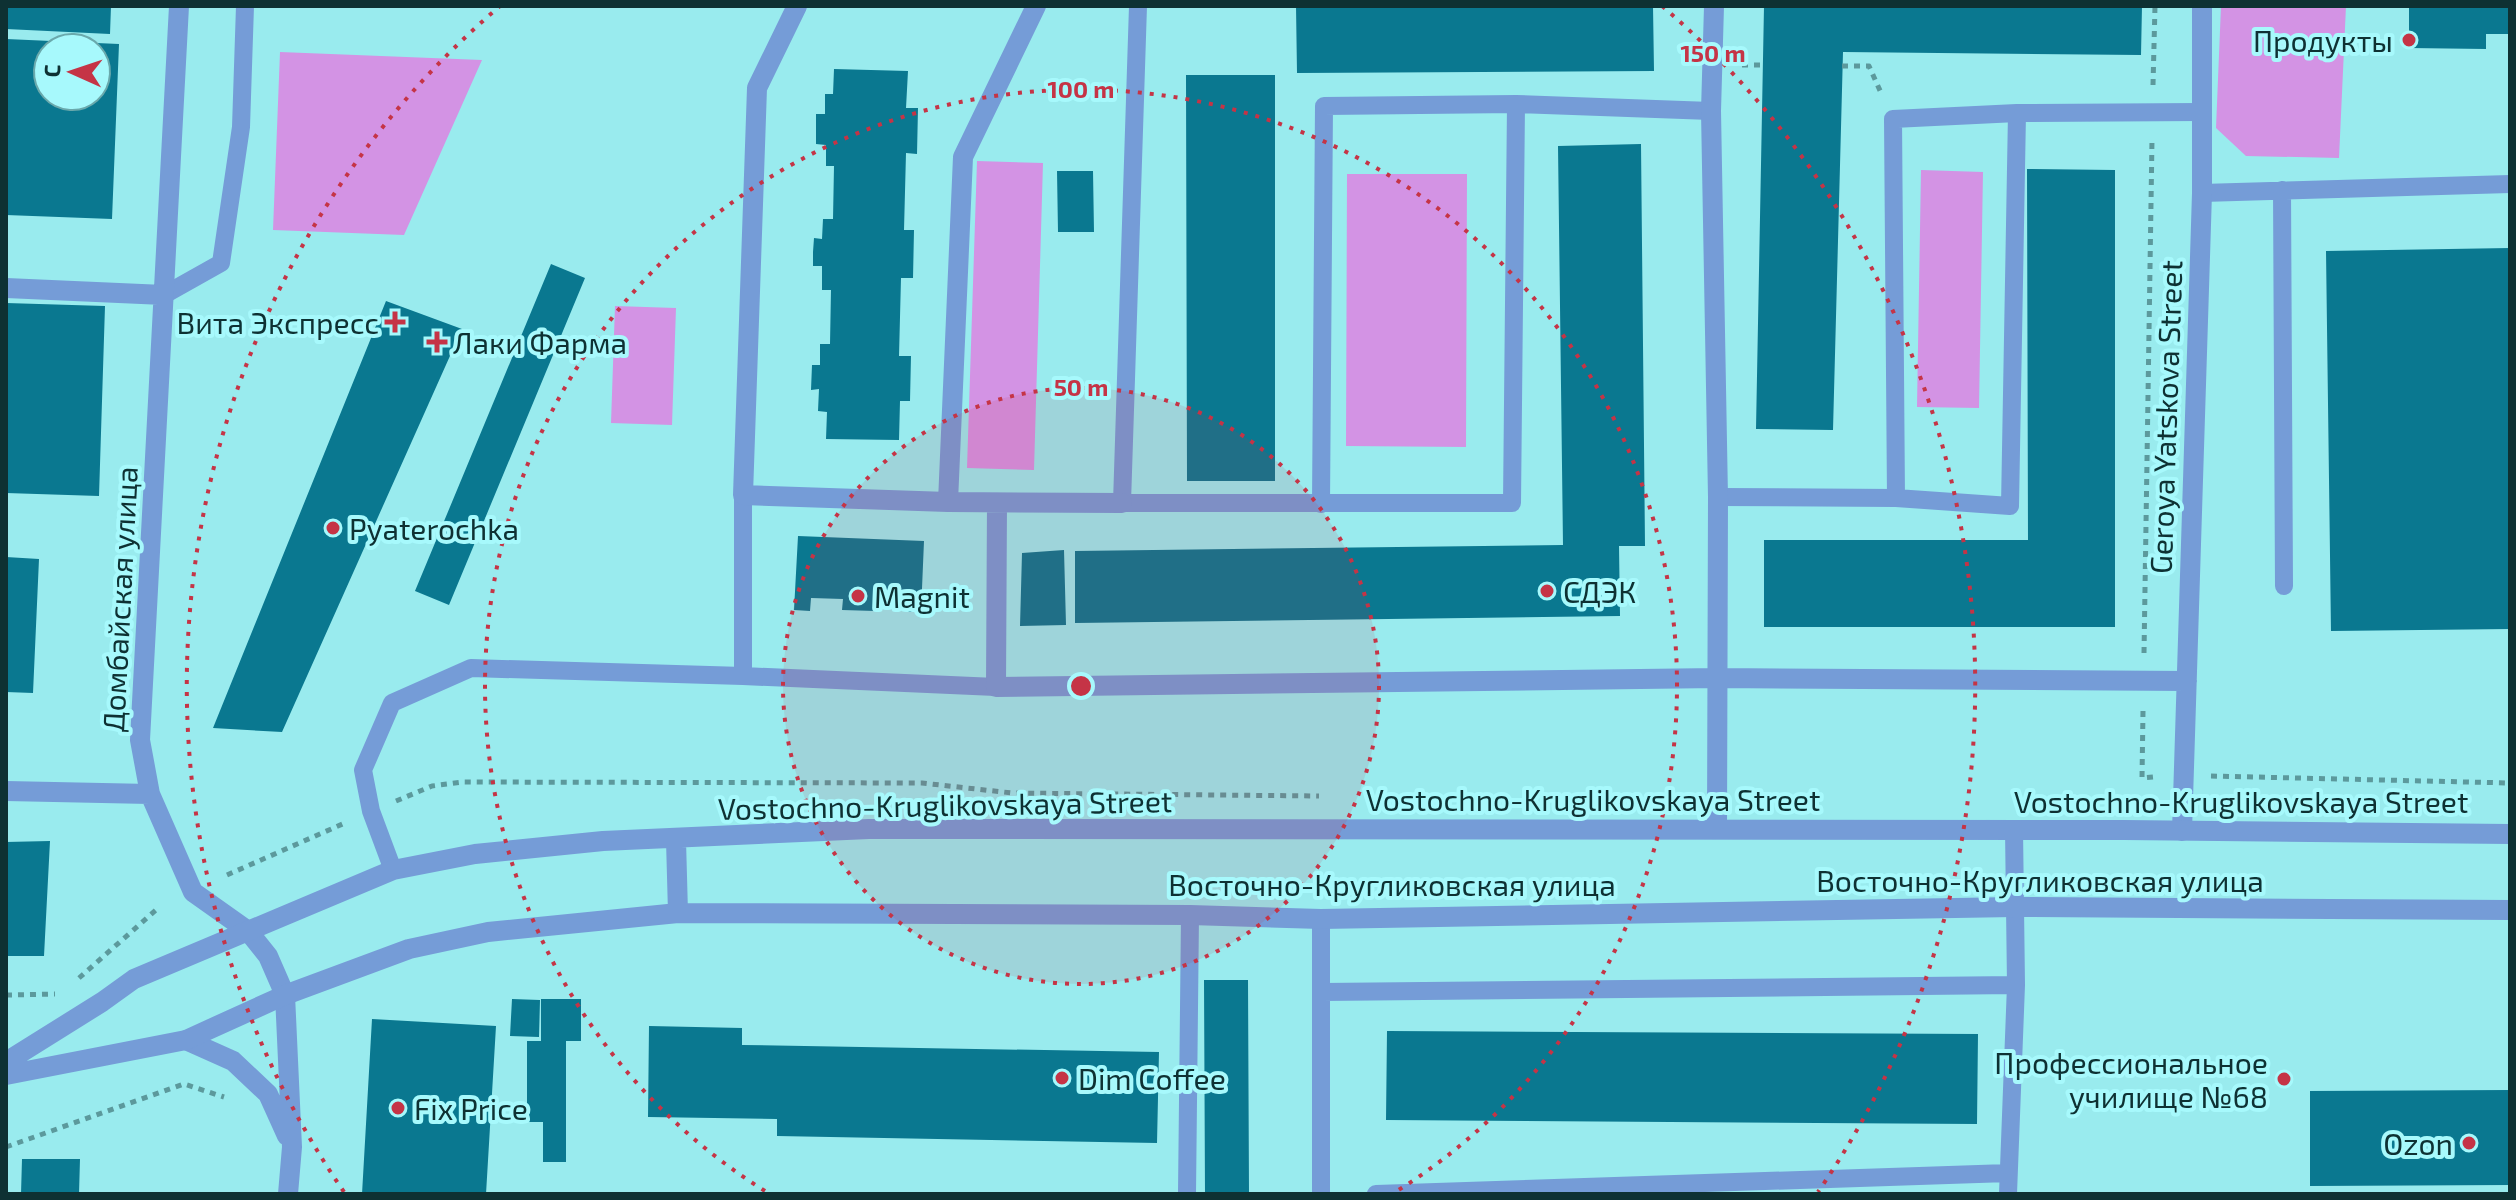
<svg xmlns="http://www.w3.org/2000/svg" width="2516" height="1200" font-family="'Exo 2',sans-serif">
<rect width="100%" height="100%" fill="#99ebee"/>
<!-- green -->
<path fill="#d393e4" d="M2221,6H2346L2339,158L2246,156L2216,128Z
M280,52L482,60L404,235L273,230Z
M977,161L1043,163L1034,470L967,468Z
M1921,170L1983,172L1979,408L1917,407Z
M1347,174H1467L1466,447L1346,446Z
M615,306L676,308L672,425L611,423Z"/>
<!-- building -->
<path fill="#0a7890" fill-rule="evenodd" d="M6,6H111L110,34L6,29Z
M1296,6H1653L1654,71L1297,73Z
M1764,6H2142L2141,55L1843,52L1833,430L1756,429Z
M2409,6H2510V34H2486V49L2409,48Z
M6,39L119,44L112,219L6,215ZM48,48H96V96H48Z
M834,69L908,71L906,108H918L917,154L906,153L904,230H914L913,278H901L899,356H911L910,401H900L899,440L826,439L827,412L818,411L819,389L811,390L812,365H820V344H830L831,290H822V266H813V252L814,238L822,239L823,219H833L834,166H826V145L816,144V114H825V94H833Z
M1186,75H1275V481H1187Z
M1641,144L1645,546H1619L1620,616L1075,623V551L1563,545L1558,146Z
M2027,169L2115,170V627H1764V540H2028Z
M1057,171H1093L1094,232H1058Z
M2510,248V629L2331,631L2326,251Z
M551,264L585,278L449,605L415,591Z
M386,301L462,329L282,732L213,728Z
M6,303L105,306L99,496L6,493Z
M798,536L924,541L921,612H906V601L875,600V611L842,610L843,599L811,598L810,611L794,610Z
M1064,550L1066,625L1020,626L1022,553Z
M6,557L39,559L33,693L6,692Z
M50,841L44,956H6V842Z
M1204,980H1248L1249,1194H1205Z
M512,999L540,1000L539,1037L510,1036Z
M541,999H581V1041H566V1162H543V1122H527V1041H541Z
M372,1019L496,1026L486,1194H362Z
M649,1026L742,1028V1045L1159,1052L1157,1143L777,1136V1119L648,1117Z
M1387,1031L1978,1034L1977,1124L1386,1120Z
M2510,1090V1185L2310,1186V1091Z
M22,1159H80L79,1194H21Z"/>
<g fill="none" stroke-linecap="round" stroke-linejoin="round">
<!-- path -->
<path stroke="#5c999c" stroke-width="5" stroke-dasharray="6 6" stroke-linecap="butt" d="M1742,65H1764
M1842,66H1869L1882,95
M2153,85L2155,6
M2144,653L2152,139
M2143,711L2142,778L2153,777
M2211,776L2510,783
M396,801L432,786L463,782L922,783L1012,793L1319,796
M227,875L347,822
M79,978L156,910
M6,995L55,994
M6,1147L184,1084L224,1097"/>
<!-- service -->
<path stroke="#759cd7" stroke-width="18" d="M1138,6L1122,503H1512L1516,104L1711,111
M2017,113L2010,506L1896,498L1893,119L2017,113L2201,112
M2282,190L2284,586
M2202,193L2510,184
M164,295L221,263L241,127L245,6
M743,495V676L996,687
M1718,497L1896,498
M1321,504L1324,106L1516,104
M393,870L371,811L363,770L392,703L471,668L743,676
M1322,992L2016,985
M1187,1194L1190,915
M1321,1194V919
M1376,1194L2008,1173
M2008,1194L2016,985L2014,829"/>
<!-- minor -->
<path stroke="#759cd7" stroke-width="20" d="M179,6L140,740L150,794L193,892L248,931L268,956L285,995L292,1147L288,1194
M797,6L757,88L743,495L948,502L1122,503
M1714,6L1711,111L1718,497L1717,829
M6,288L164,295
M948,502L963,157L1036,6
M997,503L996,687L1717,678L2187,681
M6,791L150,794
M2182,831L2202,193V6
M186,1040L233,1061L268,1094L287,1136"/>
<!-- tertiary -->
<path stroke="#759cd7" stroke-width="20" d="M676,840L678,913
M6,1062L102,1002L134,979L393,870L475,854L603,841L869,829L2124,830L2510,834
M6,1075L186,1040L285,995L409,949L488,932L678,913L1190,915L1321,919L2014,907L2510,910"/>
</g>
<!-- distance rings -->
<circle cx="1081" cy="686" r="298" fill="#c53446" fill-opacity=".12"/>
<g fill="none" stroke="#c53446" stroke-width="4" stroke-dasharray="4 8">
<circle cx="1081" cy="686" r="298"/>
<path d="M765 1191A596 596 0 1 1 1397 1191"/>
<path d="M344 1192A894 894 0 0 1 500 6M1662 6A894 894 0 0 1 1818 1192"/>
</g>
<!-- markers -->
<g fill="#c53446" stroke="#a7f9fc" stroke-width="3">
<circle cx="2409" cy="40" r="8"/>
<path d="M391 310h8v8h8v8h-8v8h-8v-8h-8v-8h8z"/>
<path d="M433 330h8v8h8v8h-8v8h-8v-8h-8v-8h8z"/>
<circle cx="333" cy="528" r="8"/>
<circle cx="1547" cy="591" r="8"/>
<circle cx="858" cy="596" r="8"/>
<circle cx="1062" cy="1078" r="8"/>
<circle cx="2284" cy="1079" r="8"/>
<circle cx="398" cy="1108" r="8"/>
<circle cx="2469" cy="1143" r="8"/>
</g>
<g text-anchor="middle" dominant-baseline="central" stroke-width="8" stroke-linejoin="round" paint-order="stroke">
<!-- poi labels -->
<g font-size="30" fill="#0e3133" stroke="#a7f9fc" text-anchor="start">
<text x="2393" y="40" text-anchor="end">Продукты</text>
<text x="379" y="322" text-anchor="end">Вита Экспресс</text>
<text x="453" y="342">Лаки Фарма</text>
<text x="349" y="528">Pyaterochka</text>
<text x="1563" y="591">СДЭК</text>
<text x="874" y="596">Magnit</text>
<text x="2268" y="1062" text-anchor="end">Профессиональное<tspan x="2268" dy="34">училище №68</tspan></text>
<text x="1078" y="1078">Dim Coffee</text>
<text x="414" y="1108">Fix Price</text>
<text x="2453" y="1143" text-anchor="end">Ozon</text>
</g>
<!-- street labels -->
<g font-size="30" fill="#0e3133" stroke="#a7f9fc">
<text transform="translate(2165 417) rotate(-88)">Geroya Yatskova Street</text>
<text transform="translate(119 599) rotate(-87)">Домбайская улица</text>
<text x="1593" y="799">Vostochno-Kruglikovskaya Street</text>
<text x="2241" y="801">Vostochno-Kruglikovskaya Street</text>
<text transform="translate(945 804) rotate(-1)">Vostochno-Kruglikovskaya Street</text>
<text x="2040" y="880">Восточно-Кругликовская улица</text>
<text x="1392" y="884">Восточно-Кругликовская улица</text>
</g>
</g>
<circle cx="1081" cy="686" r="12" fill="#c53446" stroke="#a7f9fc" stroke-width="4"/>
<g font-size="24" text-anchor="middle" font-weight="bold" fill="#c53446" stroke="#a7f9fc" stroke-width="8" stroke-linejoin="round" paint-order="stroke">
<text x="1713" y="62">150 m</text>
<text x="1081" y="98">100 m</text>
<text x="1081" y="396">50 m</text>
</g>
<!-- border -->
<rect width="2516" height="1200" fill="none" stroke="#0e3133" stroke-width="16"/>
<!-- north arrow -->
<g transform="translate(72 72) rotate(273)"><circle r="38" fill="#a7f9fc" stroke="#6aa9ac" stroke-width="2"/>
<path d="M0-6L14 30L0 20L-14 30Z" fill="#c53446"/>
<text y="-12" font-size="22" font-weight="bold" text-anchor="middle" fill="#0e3133">С</text>
</g>
</svg>
